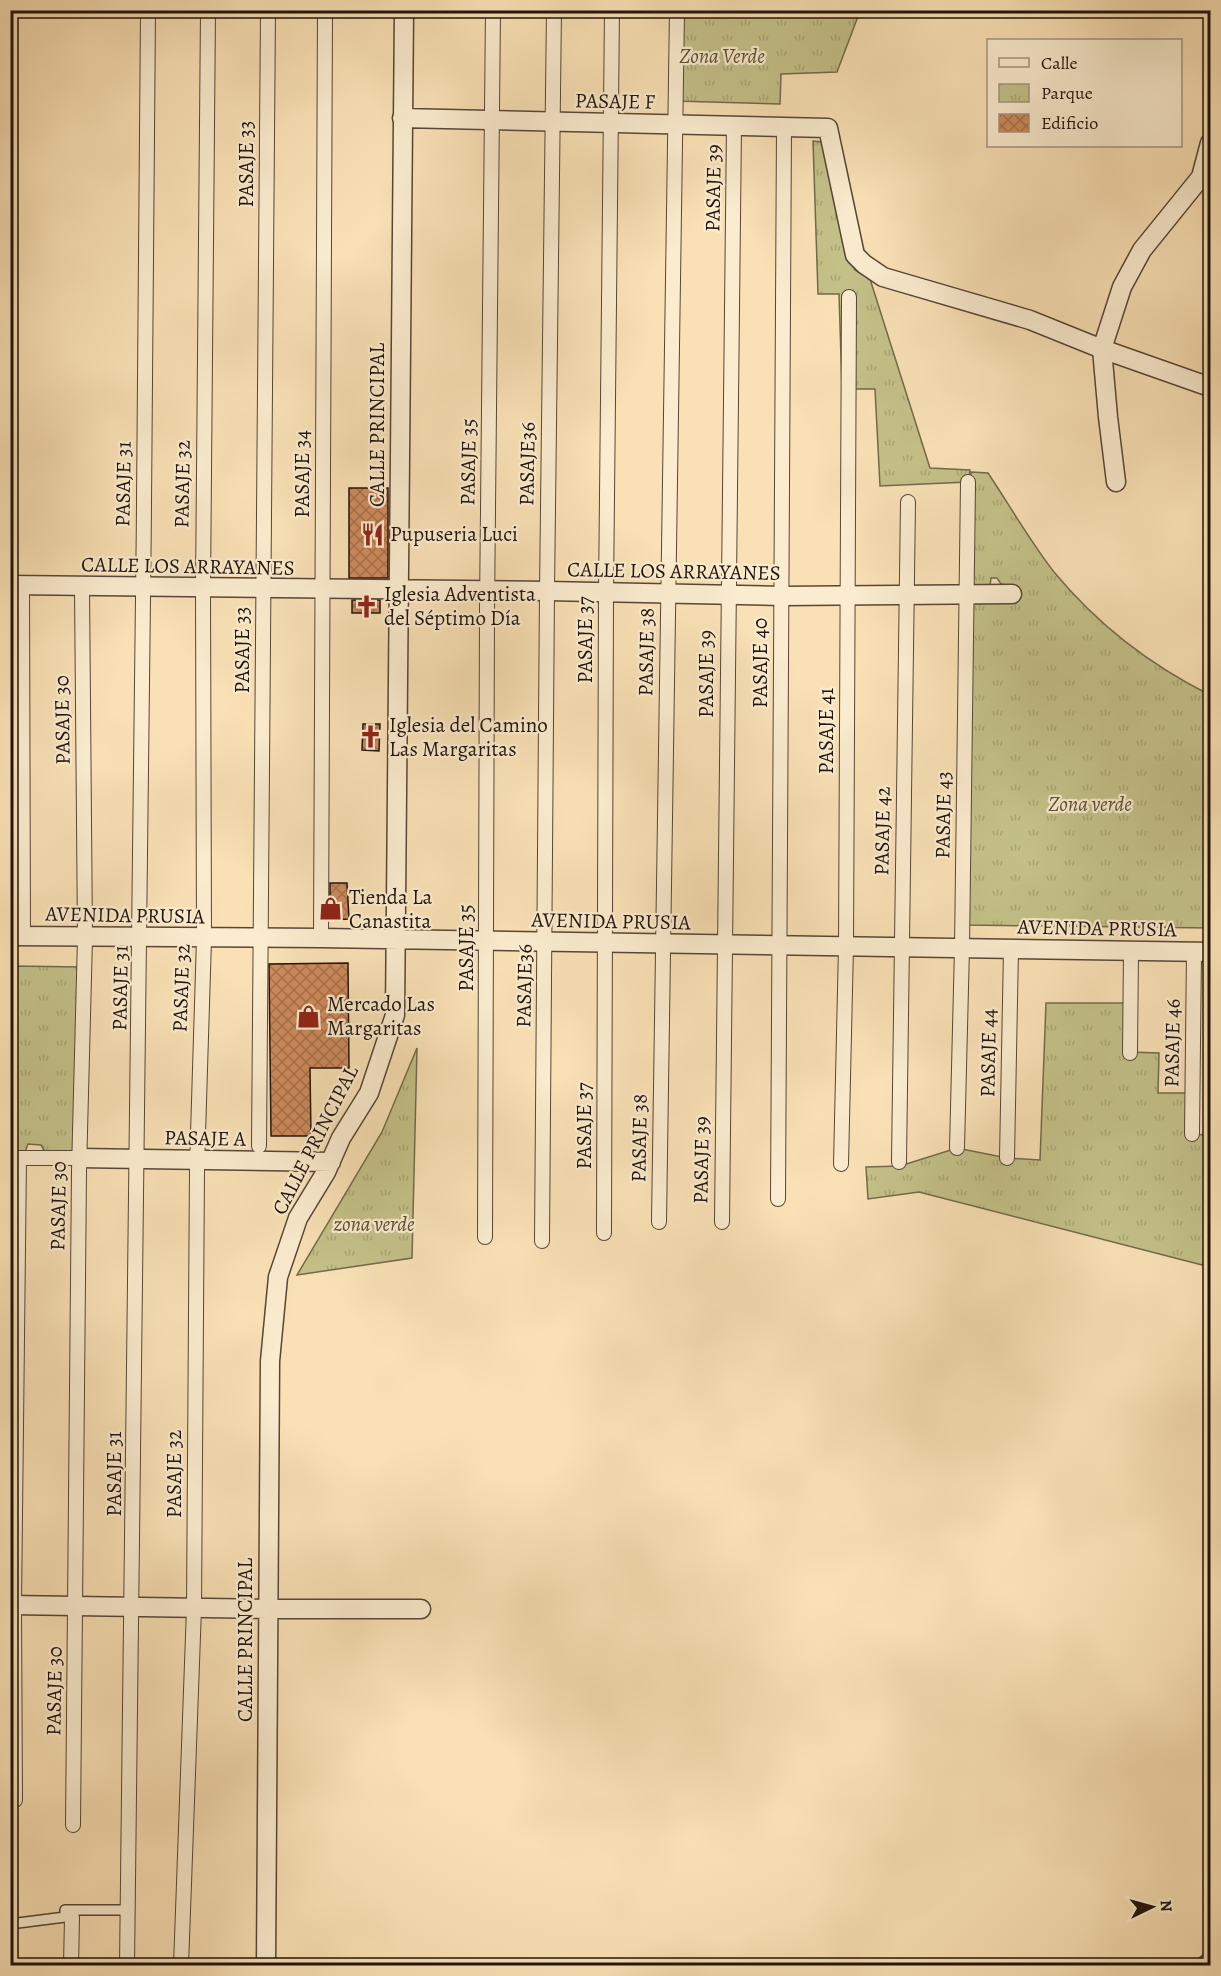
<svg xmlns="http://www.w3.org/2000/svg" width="1221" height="1976" font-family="Alegreya,serif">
<defs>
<pattern id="park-tufts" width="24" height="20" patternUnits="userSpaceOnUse" patternTransform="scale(1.5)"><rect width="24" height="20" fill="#c4c189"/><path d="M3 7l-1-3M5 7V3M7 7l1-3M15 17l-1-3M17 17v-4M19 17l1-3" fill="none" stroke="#a8a575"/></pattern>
<pattern id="building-cross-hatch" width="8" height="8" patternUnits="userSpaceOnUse" patternTransform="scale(1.5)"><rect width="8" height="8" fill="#ce8a5c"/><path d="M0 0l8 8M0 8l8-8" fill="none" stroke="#a7704a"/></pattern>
</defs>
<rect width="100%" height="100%" fill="#f9e1b5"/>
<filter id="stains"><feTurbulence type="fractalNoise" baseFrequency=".00333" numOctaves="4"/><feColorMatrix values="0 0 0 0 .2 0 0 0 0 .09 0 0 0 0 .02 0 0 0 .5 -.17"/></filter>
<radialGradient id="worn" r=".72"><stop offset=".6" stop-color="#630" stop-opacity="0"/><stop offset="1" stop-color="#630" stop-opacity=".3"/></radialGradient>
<!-- park -->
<path fill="url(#park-tufts)" stroke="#726a4a" stroke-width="1.5" d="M698,10L860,11L837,72L781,74L780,104L675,101L677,13Z
M813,141L822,142L847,256L855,270L870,279L930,468L970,470L968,482L880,486L875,389H842L839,294H818Z
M971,472L988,473C1010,506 1030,541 1054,572C1097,624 1150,665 1210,695V928L967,925L971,603L1011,586L1001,584L997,578H991L990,586L970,587Z
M11,966L84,967L79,1158L47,1155L41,1145L28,1144L24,1154L11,1155Z
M1046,1003H1130V1052L1159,1053L1158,1093H1189L1188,1134L1210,1135V1267L919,1192L868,1199L866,1167L900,1166L957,1148L1007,1158L1040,1160Z
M417,1048L412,1258L297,1275L382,1132Z"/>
<!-- building -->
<path fill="url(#building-cross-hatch)" stroke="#21130c" stroke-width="1.5" d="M349,488H388V578H349Z
M352,600H380V613H352Z
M363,724H380L379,751L362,750Z
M330,883H347L349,919L330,920Z
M348,963L349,1068H310L311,1136H271L269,964Z"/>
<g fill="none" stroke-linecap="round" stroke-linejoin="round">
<defs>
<path id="service" d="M10,1924L65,1917V1910H128"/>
<path id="pedestrian" d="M22,585L23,936
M321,938L325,10
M1130,1053L1131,951
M1192,1134L1194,951
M259,1146L268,10
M957,1148L962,948L968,482
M12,1158H79
M1007,1158L1011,949
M899,1162L908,502
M841,1164L846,947L849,297
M778,1199L784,127
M659,1222L677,10
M722,1222L734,126
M604,1233L606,593L612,10
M485,1237L487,609L493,10
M542,1241L547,591L554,10
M15,1800L14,1605L19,1158
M73,1825L79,1171L85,938L82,587
M71,1966L72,1917
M127,1966C140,1314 142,662 148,10
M181,1966L194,1608L197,1167L204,939L203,588L208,10"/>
<path id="minor" d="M402,118L828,128L855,255L864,264L883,277L1030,320L1102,349L1210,387
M1116,482L1108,417L1102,349L1122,287L1142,250L1201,177L1210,143
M10,585L547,591L782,596L1012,594
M10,936L321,938L1210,952
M79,1158L331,1162
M10,1605L267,1609H421
M266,1966L270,1361L278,1277L298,1218L326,1172L341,1138L369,1093L395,1015L404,10"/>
<path id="tertiary" d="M1207,1966L1210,1964"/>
</defs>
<!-- service casing -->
<use href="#service" stroke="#574636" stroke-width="12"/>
<!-- pedestrian casing -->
<use href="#pedestrian" stroke="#574636" stroke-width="16"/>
<!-- minor casing -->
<use href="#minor" stroke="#574636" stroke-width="21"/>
<!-- tertiary casing -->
<use href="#tertiary" stroke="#574636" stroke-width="24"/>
<!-- service -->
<use href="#service" stroke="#fbeccf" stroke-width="9"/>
<!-- pedestrian -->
<use href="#pedestrian" stroke="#fbeccf" stroke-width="14"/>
<!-- minor -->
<use href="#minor" stroke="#fbeccf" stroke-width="18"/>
<!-- tertiary -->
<use href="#tertiary" stroke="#fbeccf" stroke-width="21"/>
</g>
<!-- icons -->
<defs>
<symbol id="restaurant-bare" viewBox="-9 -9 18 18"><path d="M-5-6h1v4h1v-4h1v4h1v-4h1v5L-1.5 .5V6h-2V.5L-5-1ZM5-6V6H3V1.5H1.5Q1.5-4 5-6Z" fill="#8f2418" stroke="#fbeccf" stroke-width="2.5" paint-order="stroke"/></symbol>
<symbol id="church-bare" viewBox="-9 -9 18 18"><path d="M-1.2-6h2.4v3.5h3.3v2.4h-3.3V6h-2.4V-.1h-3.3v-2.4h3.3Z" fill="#8f2418" stroke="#fbeccf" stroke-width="2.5" paint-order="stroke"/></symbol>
<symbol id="shop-bare" viewBox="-9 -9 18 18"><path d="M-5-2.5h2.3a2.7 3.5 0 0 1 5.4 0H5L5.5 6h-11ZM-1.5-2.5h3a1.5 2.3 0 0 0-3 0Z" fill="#8f2418" stroke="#fbeccf" stroke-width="2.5" paint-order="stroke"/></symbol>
</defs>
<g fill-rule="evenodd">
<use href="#restaurant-bare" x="356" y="518" width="33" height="33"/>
<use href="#church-bare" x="350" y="590" width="33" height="33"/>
<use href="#church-bare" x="354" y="720" width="33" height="33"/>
<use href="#shop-bare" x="314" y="892" width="33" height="33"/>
<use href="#shop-bare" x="292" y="1000" width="33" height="33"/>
</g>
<g text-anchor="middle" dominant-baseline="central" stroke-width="4.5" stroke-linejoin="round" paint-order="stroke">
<!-- park labels -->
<g font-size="21" font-style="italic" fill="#5a5038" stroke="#fbeccf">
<text x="722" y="56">Zona Verde</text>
<text x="1090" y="804">Zona verde</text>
<text x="374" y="1224">zona verde</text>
</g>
<!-- street labels -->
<g font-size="21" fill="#21130c" stroke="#fbeccf">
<text transform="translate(615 101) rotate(1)">PASAJE F</text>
<text transform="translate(246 164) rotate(-90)">PASAJE 33</text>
<text transform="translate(713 188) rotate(-89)">PASAJE 39</text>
<text transform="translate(377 425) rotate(-90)">CALLE PRINCIPAL</text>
<text transform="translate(468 462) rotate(-89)">PASAJE 35</text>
<text transform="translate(527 464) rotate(-89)">PASAJE36</text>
<text transform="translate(302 474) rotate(-90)">PASAJE 34</text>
<text transform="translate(123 484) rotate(-89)">PASAJE 31</text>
<text transform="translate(182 484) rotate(-89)">PASAJE 32</text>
<text transform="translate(188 566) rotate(1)">CALLE LOS ARRAYANES</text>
<text transform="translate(674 571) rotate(1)">CALLE LOS ARRAYANES</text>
<text transform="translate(585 640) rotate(-90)">PASAJE 37</text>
<text transform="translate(242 650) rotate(-90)">PASAJE 33</text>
<text transform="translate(646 652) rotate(-89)">PASAJE 38</text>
<text transform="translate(760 663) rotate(-90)">PASAJE 40</text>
<text transform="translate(706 674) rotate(-90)">PASAJE 39</text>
<text transform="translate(62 720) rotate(-91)">PASAJE 30</text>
<text transform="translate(826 731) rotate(-90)">PASAJE 41</text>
<text transform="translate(943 815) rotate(-89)">PASAJE 43</text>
<text transform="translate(882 831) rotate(-89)">PASAJE 42</text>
<text transform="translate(125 915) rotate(1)">AVENIDA PRUSIA</text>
<text transform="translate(611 921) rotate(1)">AVENIDA PRUSIA</text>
<text transform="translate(1097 928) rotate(1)">AVENIDA PRUSIA</text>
<text transform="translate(466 948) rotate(-90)">PASAJE 35</text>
<text transform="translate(524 986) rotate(-89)">PASAJE36</text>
<text transform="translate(120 988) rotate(-89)">PASAJE 31</text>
<text transform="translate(181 988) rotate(-88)">PASAJE 32</text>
<text transform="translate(1172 1043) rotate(-89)">PASAJE 46</text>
<text transform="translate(988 1053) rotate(-89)">PASAJE 44</text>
<text transform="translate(584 1126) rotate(-90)">PASAJE 37</text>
<text transform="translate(205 1138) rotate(1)">PASAJE A</text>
<text transform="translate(639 1138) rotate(-89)">PASAJE 38</text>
<text transform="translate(315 1140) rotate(-63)">CALLE PRINCIPAL</text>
<text transform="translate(701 1160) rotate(-89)">PASAJE 39</text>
<text transform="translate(58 1206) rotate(-89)">PASAJE 30</text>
<text transform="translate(114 1474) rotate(-90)">PASAJE 31</text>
<text transform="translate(174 1474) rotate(-90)">PASAJE 32</text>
<text transform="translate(245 1640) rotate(-90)">CALLE PRINCIPAL</text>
<text transform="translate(54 1691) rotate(-89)">PASAJE 30</text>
</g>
<!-- poi labels -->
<g font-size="21" fill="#21130c" stroke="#fbeccf" text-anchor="start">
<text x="390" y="534">Pupuseria Luci</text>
<text x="384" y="594">Iglesia Adventista<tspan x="384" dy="24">del Séptimo Día</tspan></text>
<text x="389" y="725">Iglesia del Camino<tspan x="389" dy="24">Las Margaritas</tspan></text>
<text x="349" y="897">Tienda La<tspan x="349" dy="24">Canastita</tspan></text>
<text x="327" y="1004">Mercado Las<tspan x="327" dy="24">Margaritas</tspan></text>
</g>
</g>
<!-- margin -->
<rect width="1221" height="1976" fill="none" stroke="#f9e1b5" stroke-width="36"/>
<rect x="12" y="12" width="1197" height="1952" fill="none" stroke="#21130c" stroke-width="3"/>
<rect x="18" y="18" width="1185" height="1940" fill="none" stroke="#21130c" stroke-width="1.5"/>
<!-- legend -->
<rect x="987" y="39" width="195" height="108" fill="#fbeccf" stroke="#a49581" stroke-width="1.5"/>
<rect x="999" y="58" width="30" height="9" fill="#fbeccf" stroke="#a49581" stroke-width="1.5"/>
<text x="1041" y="69" font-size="18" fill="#21130c">Calle</text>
<rect x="999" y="84" width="30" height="18" fill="url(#park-tufts)" stroke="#a49581" stroke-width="1.5"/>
<text x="1041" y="99" font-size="18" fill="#21130c">Parque</text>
<rect x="999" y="114" width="30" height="18" fill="url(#building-cross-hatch)" stroke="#a49581" stroke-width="1.5"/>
<text x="1041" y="129" font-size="18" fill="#21130c">Edificio</text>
<!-- north arrow -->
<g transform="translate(1152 1907) rotate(85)" stroke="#fbeccf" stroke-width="4.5" paint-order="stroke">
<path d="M0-4.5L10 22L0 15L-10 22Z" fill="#21130c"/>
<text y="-9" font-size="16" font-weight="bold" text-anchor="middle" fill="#21130c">N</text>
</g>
<rect width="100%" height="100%" filter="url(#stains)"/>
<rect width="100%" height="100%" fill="url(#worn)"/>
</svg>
